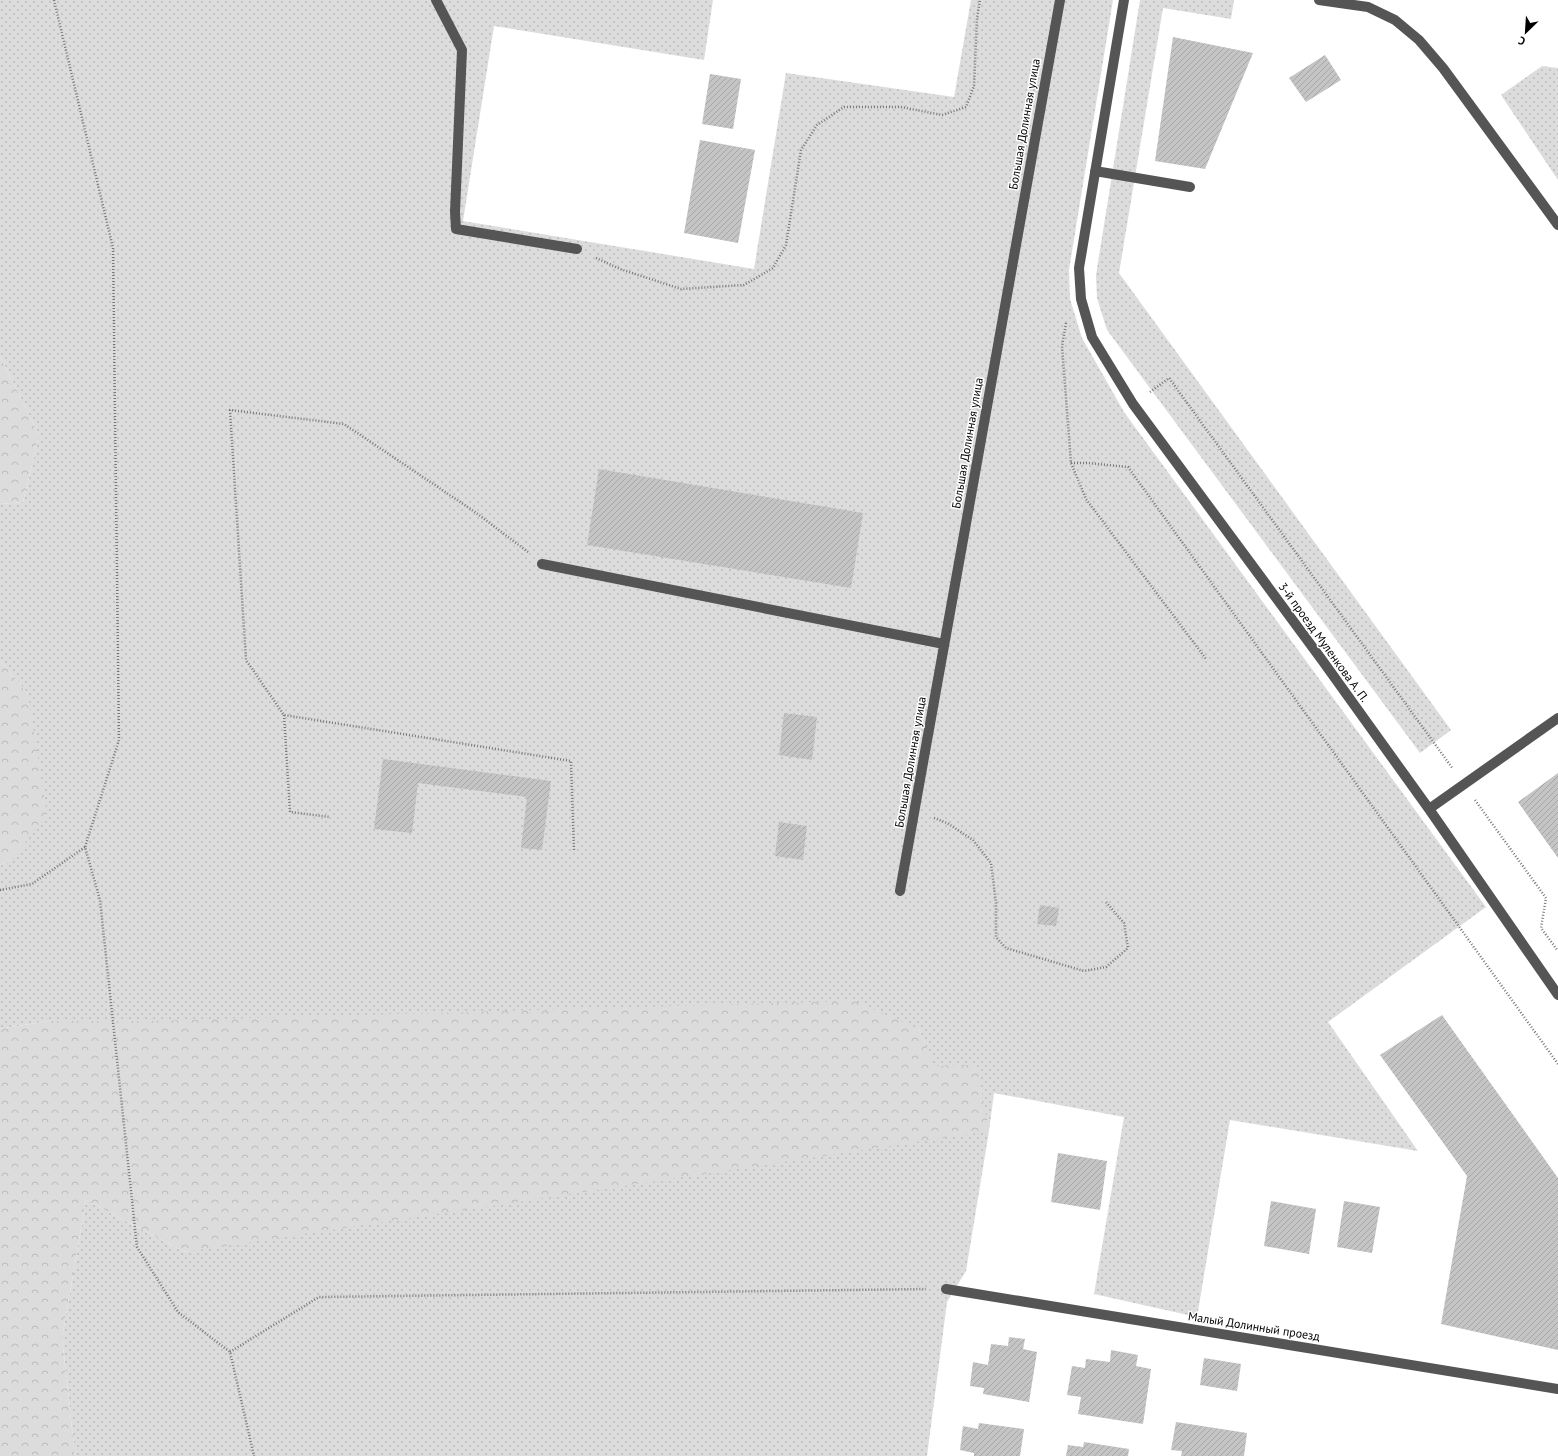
<svg xmlns="http://www.w3.org/2000/svg" width="1558" height="1456" font-family="'PT Sans',sans-serif">
<defs>
<pattern id="grass-dots" width="8" height="8" patternUnits="userSpaceOnUse"><rect width="8" height="8" fill="#dcdcdc"/><path d="M2 2h.1M6 6h.1" fill="none" stroke="#bbb" stroke-width="1.8" stroke-linecap="round"/></pattern>
<pattern id="forest-crowns" width="20" height="18" patternUnits="userSpaceOnUse"><rect width="20" height="18" fill="#dcdcdc"/><path d="M2 6a3 3 0 1 1 6 0M12 15a3 3 0 1 1 6 0" fill="none" stroke="#bbb"/></pattern>
<pattern id="building-hatch" width="6" height="6" patternUnits="userSpaceOnUse"><rect width="6" height="6" fill="#c4c4c4"/><path d="M-1 1l2-2M0 6l6-6M5 7l2-2" fill="none" stroke="#a7a7a7"/></pattern>
</defs>
<rect width="100%" height="100%" fill="#fff"/>
<!-- grass -->
<path fill="url(#grass-dots)" d="M0,0H713L704,60L494,26L463,221L754,269L786,73L954,97L971,0H1113L1069,270L1070,299L1082,338L1124,412L1486,907L1328,1022L1418,1151L1230,1120L1197,1317L1094,1294L1124,1117L994,1093L989,1131L966,1271L947,1302L927,1456H75L62,1338L86,1200L185,1252L933,1066L919,1029L48,1021L0,1029V865L13,859L28,694L0,660V504L23,502L39,435L0,356Z
M1140,0H1234L1231,19L1163,8L1119,273L1451,730L1420,753L1107,330L1097,298L1096,275Z
M1542,66L1558,68V180L1501,95Z"/>
<!-- forest -->
<path fill="url(#forest-crowns)" d="M0,356L39,435L23,502L0,504Z
M0,660L28,694L47,814L13,859L0,865Z
M854,1001L919,1029L934,1066L977,1065L989,1131L185,1252L86,1200L62,1338L75,1456H0V1029L48,1021H151Z"/>
<!-- building -->
<path fill="url(#building-hatch)" d="M1173,37L1253,53L1205,169L1155,161Z
M1325,55L1341,80L1306,102L1289,78Z
M710,74L741,79L733,129L702,124Z
M700,140L755,150L738,243L684,233Z
M599,469L863,513L851,588L587,545Z
M784,713L817,717L812,760L779,755Z
M383,759L551,781L542,850L521,848L527,797L418,783L412,833L374,829Z
M1558,773V858L1518,802Z
M779,822L807,826L803,860L775,856Z
M1040,905L1059,908L1056,926L1037,924Z
M1442,1015L1558,1178V1350L1441,1324L1467,1176L1380,1055Z
M1058,1153L1107,1161L1100,1210L1051,1202Z
M1271,1201L1316,1209L1309,1254L1264,1246Z
M1344,1201L1380,1207L1372,1253L1337,1247Z
M1009,1337L1025,1339L1023,1349L1037,1352L1029,1402L983,1394L984,1388L970,1386L973,1362L988,1365L991,1344L1008,1346Z
M1111,1350L1138,1355L1136,1366L1151,1369L1143,1424L1078,1414L1081,1397L1067,1395L1072,1366L1085,1368L1086,1359L1110,1362Z
M1204,1358L1241,1364L1237,1391L1200,1385Z
M1176,1422L1247,1433L1244,1456H1181L1182,1451L1171,1450Z
M979,1423L1024,1429L1020,1456H974V1453L960,1450L963,1426L978,1429Z
M1084,1442L1129,1449L1128,1456H1066L1068,1445L1083,1447Z"/>
<g fill="none" stroke-linecap="round" stroke-linejoin="round">
<!-- path -->
<path stroke="#777" stroke-width="2.5" stroke-dasharray="1 2" stroke-linecap="butt" d="M54,0L113,248L119,740L85,847L100,900L137,1247L178,1312L230,1352L254,1456
M596,258L620,269L681,289L744,285L773,268L786,245L801,150L817,125L844,107H901L942,115L966,107L974,86L977,18L980,0
M1066,323L1062,346L1071,463L1086,499L1206,659
M1150,392L1169,378L1453,769
M1071,463H1088L1128,467L1558,1064
M528,552L475,512L344,424L230,410L246,660L284,715L571,761L574,851
M284,715L290,812L330,817
M1475,800L1546,898L1541,928L1558,951
M934,818L947,823L973,840L991,863L996,903V937L1006,948L1084,971L1106,967L1128,948L1124,923L1106,902
M0,890L32,884L85,847
M230,1352L319,1297L926,1289"/>
<!-- minor -->
<path stroke="#555" stroke-width="10" d="M436,0L462,50L455,212L456,229L577,249
M1124,0L1079,268L1081,299L1092,337L1133,404L1322,660L1429,809L1558,995
M1319,0L1368,7L1395,20L1419,40L1443,68L1558,225
M1095,171L1190,187
M542,564L944,644
M1429,809L1558,718
M900,891L1060,0
M946,1289L1558,1389"/>
</g>
<g text-anchor="middle" dominant-baseline="central" stroke-width="3" stroke-linejoin="round" paint-order="stroke">
<!-- street labels -->
<g font-size="12" fill="#000" stroke="#fff">
<text transform="translate(1024 124) rotate(-80)">Большая Долинная улица</text>
<text transform="translate(967 443) rotate(-80)">Большая Долинная улица</text>
<text transform="translate(1324 642) rotate(54)">3-й проезд Муленкова А. П.</text>
<text transform="translate(910 762) rotate(-80)">Большая Долинная улица</text>
<text transform="translate(1254 1326) rotate(9)">Малый Долинный проезд</text>
</g>
</g>
<!-- north arrow -->
<g transform="translate(1526 32) rotate(205)" stroke="#ffffff" stroke-width="3" paint-order="stroke">
<path d="M0-3L7 15L0 10L-7 15Z" fill="#000000"/>
<text y="-6" font-size="11" font-weight="bold" text-anchor="middle" fill="#000000">С</text>
</g>
</svg>
